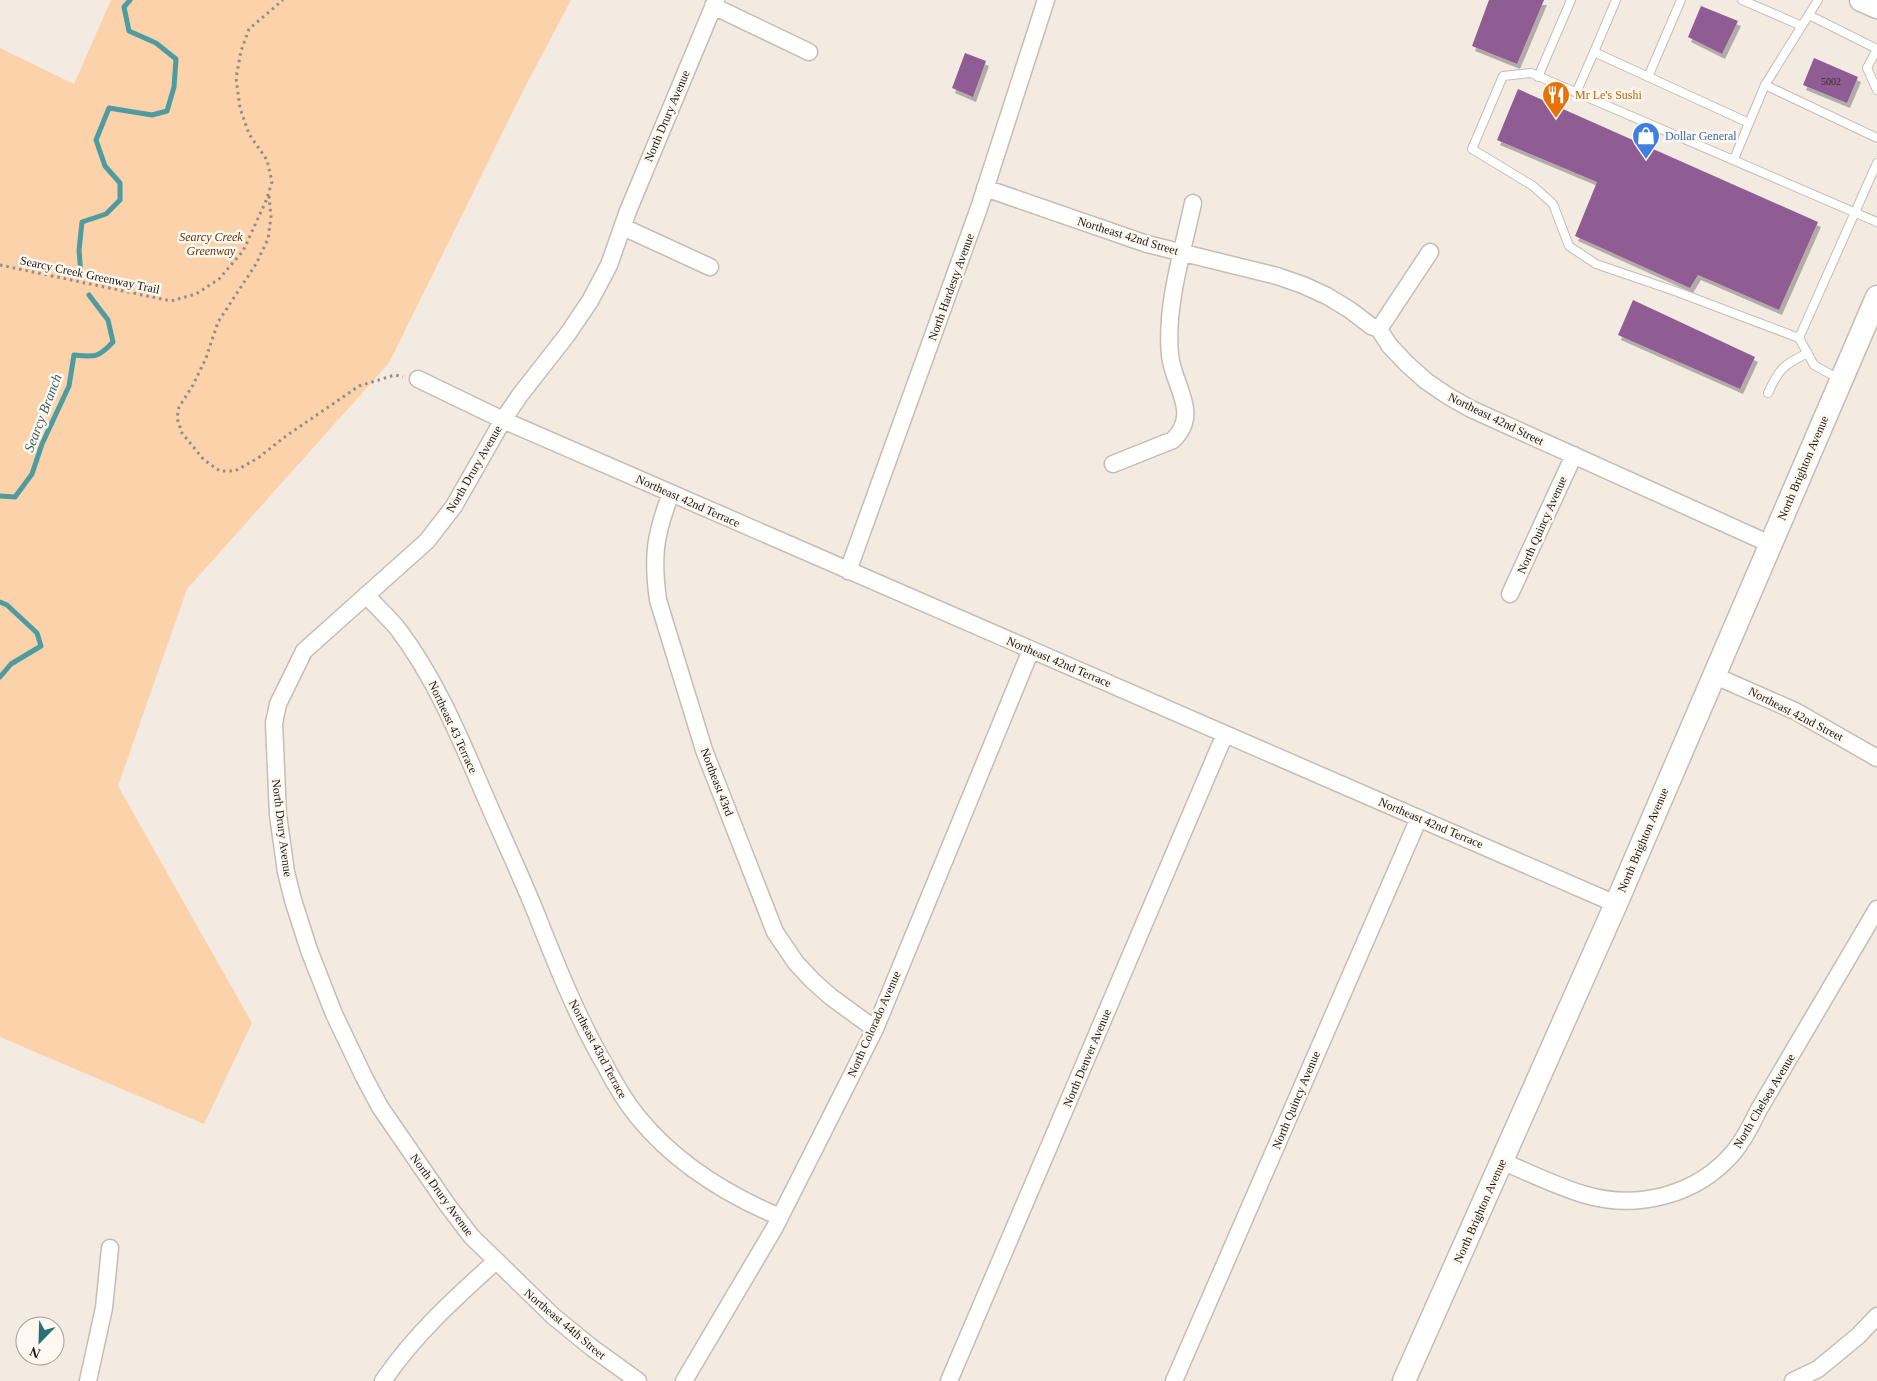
<svg xmlns="http://www.w3.org/2000/svg" width="1877" height="1381" font-family="'Times New Roman',serif">
<defs>
<filter id="shadow"><feDropShadow dx="3" dy="5" stdDeviation="0" flood-color="#0004"/></filter>
</defs>
<rect width="100%" height="100%" fill="#f3eae2"/>
<!-- green -->
<path fill="#fcd2ab" d="M111,0H571L524,89L389,363L187,589L118,786L252,1023L204,1124L0,1037V48L74,84Z"/>
<g fill="none" stroke-linecap="round" stroke-linejoin="round">
<!-- stream -->
<path stroke="#4e9ba0" stroke-width="5" d="M81,276L79,250L82,222L106,214L120,200V183L105,166L96,140L109,108L152,115L167,111L174,87L176,59L156,43L129,31L124,7L130,0
M0,496L15,497L32,474L42,444L69,386L74,355C95,357 98,358 113,342L108,320L89,295
M0,602L7,605L37,633L41,646L11,664L0,677"/>
</g>
<!-- building -->
<path fill="#8f5d94" filter="url(#shadow)" d="M1489,0H1544L1517,64L1472,46Z
M1701,6L1738,21L1722,54L1688,37Z
M965,53L986,61L973,97L952,88Z
M1814,58L1858,77L1847,103L1803,85Z
M1518,89L1818,222L1779,310L1698,275L1690,288L1575,236L1597,182L1497,140Z
M1633,300L1755,357L1740,389L1618,335Z"/>
<g fill="none" stroke-linecap="round" stroke-linejoin="round">
<defs>
<path id="lane" d="M1742,0L1802,26
M1809,15L1877,49
M1877,49L1867,68L1877,90
M1594,52L1616,0
M1538,77L1571,0
M1648,77L1681,0
M1765,85L1877,138
M1576,93L1594,52L1749,123
M1734,159L1765,85L1818,0
M1799,338L1675,291L1596,264L1569,246L1553,204L1533,186L1472,149L1503,76L1531,73L1877,222
M1839,379L1814,365L1799,338L1877,163
M1768,393C1779,369 1784,364 1808,353"/>
<path id="street" d="M713,6L809,52
M985,188L1147,244L1277,276L1303,285L1327,296L1350,310L1371,326L1379,329L1389,345L1407,364L1426,381L1448,396L1471,409L1770,544
M623,227L710,267
M1379,329L1430,252
M418,379L503,420L1616,904
M1113,464L1173,440C1201,413 1173,386 1170,355C1165,307 1183,250 1193,203
M671,493C655,535 652,556 658,600L704,750L775,932L796,963L813,981L831,997L875,1029
M848,571L979,208L1046,0
M1510,594L1574,455
M366,595C377,607 388,617 398,629C438,682 462,743 488,803C504,840 521,876 536,913C557,966 577,1017 606,1067C615,1084 625,1101 637,1116C675,1163 725,1194 780,1217
M1713,675L1795,711L1877,758
M1501,1161C1528,1172 1560,1188 1586,1195C1638,1210 1697,1195 1733,1153C1744,1140 1751,1126 1758,1111L1877,909
M88,1381L104,1308L110,1248
M383,1381C414,1335 455,1298 496,1261
M638,1381L591,1347L553,1316L471,1236L446,1203L380,1107L364,1077L334,1014L309,950L293,900L286,872L278,815L274,723L278,704L304,651L427,541L454,506L503,420L520,395L567,335L590,301L609,265L628,211L716,0
M684,1381L775,1227L875,1029L1031,650
M949,1381L1225,734
M1174,1381L1419,818
M1793,1381L1818,1369L1858,1336L1877,1316"/>
<path id="secondary" d="M1861,0L1877,7
M1404,1381L1616,904L1877,297"/>
</defs>
<!-- lane casing -->
<use href="#lane" stroke="#c5bdb5" stroke-width="10"/>
<!-- street casing -->
<use href="#street" stroke="#c5bdb5" stroke-width="19"/>
<!-- secondary casing -->
<use href="#secondary" stroke="#c5bdb5" stroke-width="25"/>
<!-- path -->
<path stroke="#938d87" stroke-width="3" stroke-dasharray="2.5 4" stroke-linecap="butt" d="M269,196L271,217L268,239L256,264L218,322L206,358L193,385L179,407L177,418L182,433L204,460L220,471H235L258,458L286,436L359,386L395,375L403,377
M0,265L171,301L196,294L219,279L243,251L266,201L272,182L267,160L249,134L240,108L236,78L241,51L249,29L283,0"/>
<!-- lane -->
<use href="#lane" stroke="#fff" stroke-width="8"/>
<!-- street -->
<use href="#street" stroke="#fff" stroke-width="16"/>
<!-- secondary -->
<use href="#secondary" stroke="#fff" stroke-width="22"/>
</g>
<!-- icons -->
<defs>
<symbol id="restaurant-pin" viewBox="-11 -11 22 30"><path d="M0 17L-7.5 6A9.5 9.5 0 1 1 7.5 6Z" fill="#e8710a" stroke="#fff8f1"/><path d="M-5-6h1v4h1v-4h1v4h1v-4h1v5L-1.5 .5V6h-2V.5L-5-1ZM5-6V6H3V1.5H1.5Q1.5-4 5-6Z" fill="#fff"/></symbol>
<symbol id="shop-pin" viewBox="-11 -11 22 30"><path d="M0 17L-7.5 6A9.5 9.5 0 1 1 7.5 6Z" fill="#3f7fe0" stroke="#fff8f1"/><path d="M-5-2.5h2.3a2.7 3.5 0 0 1 5.4 0H5L5.5 6h-11ZM-1.5-2.5h3a1.5 2.3 0 0 0-3 0Z" fill="#fff"/></symbol>
</defs>
<g fill-rule="evenodd">
<use href="#restaurant-pin" x="1540" y="79" width="32" height="43"/>
<use href="#shop-pin" x="1630" y="120" width="32" height="43"/>
</g>
<g text-anchor="middle" dominant-baseline="central" stroke-width="5" stroke-linejoin="round" paint-order="stroke">
<!-- number labels -->
<g font-size="10" fill="#372935">
<text x="1831" y="81">5002</text>
</g>
<!-- food labels -->
<g font-size="12" fill="#c56008" stroke="#fff8f1" text-anchor="start">
<text x="1575" y="95">Mr Le's Sushi</text>
</g>
<!-- street labels -->
<g font-size="12" fill="#1a1815" stroke="#fff8f1">
<text transform="translate(667 116) rotate(-67)">North Drury Avenue</text>
<text transform="translate(1128 236) rotate(17)">Northeast 42nd Street</text>
<text transform="translate(90 275) rotate(12)">Searcy Creek Greenway Trail</text>
<text transform="translate(951 287) rotate(-70)">North Hardesty Avenue</text>
<text transform="translate(1496 419) rotate(26)">Northeast 42nd Street</text>
<text transform="translate(1803 468) rotate(-67)">North Brighton Avenue</text>
<text transform="translate(474 469) rotate(-60)">North Drury Avenue</text>
<text transform="translate(688 501) rotate(24)">Northeast 42nd Terrace</text>
<text transform="translate(1542 525) rotate(-66)">North Quincy Avenue</text>
<text transform="translate(1059 662) rotate(23)">Northeast 42nd Terrace</text>
<text transform="translate(1796 714) rotate(27)">Northeast 42nd Street</text>
<text transform="translate(453 727) rotate(65)">Northeast 43 Terrace</text>
<text transform="translate(717 782) rotate(69)">Northeast 43rd</text>
<text transform="translate(1431 823) rotate(23)">Northeast 42nd Terrace</text>
<text transform="translate(282 828) rotate(83)">North Drury Avenue</text>
<text transform="translate(1643 840) rotate(-67)">North Brighton Avenue</text>
<text transform="translate(874 1024) rotate(-66)">North Colorado Avenue</text>
<text transform="translate(598 1049) rotate(62)">Northeast 43rd Terrace</text>
<text transform="translate(1087 1058) rotate(-67)">North Denver Avenue</text>
<text transform="translate(1296 1100) rotate(-67)">North Quincy Avenue</text>
<text transform="translate(1764 1101) rotate(-59)">North Chelsea Avenue</text>
<text transform="translate(442 1195) rotate(54)">North Drury Avenue</text>
<text transform="translate(1480 1211) rotate(-66)">North Brighton Avenue</text>
<text transform="translate(565 1324) rotate(40)">Northeast 44th Street</text>
</g>
<!-- shop labels -->
<g font-size="12" fill="#366cbe" stroke="#fff8f1" text-anchor="start">
<text x="1665" y="136">Dollar General</text>
</g>
<!-- park labels -->
<g font-size="12" font-style="italic" fill="#5c3505" stroke="#fff8f1">
<text x="211" y="237">Searcy Creek<tspan x="211" dy="14">Greenway</tspan></text>
</g>
<!-- water labels -->
<g font-size="14" font-style="italic" fill="#306064" stroke="#fff8f1">
<text transform="translate(43 413) rotate(-69)">Searcy Branch</text>
</g>
</g>
<!-- north arrow -->
<g transform="translate(40 1341) rotate(203)"><circle r="24" fill="#fff8f1" stroke="#a39e99"/>
<path d="M0-4L9 19L0 12L-9 19Z" fill="#28717a"/>
<text y="-8" font-size="14" font-weight="bold" text-anchor="middle" fill="#1a1815">N</text>
</g>
</svg>
